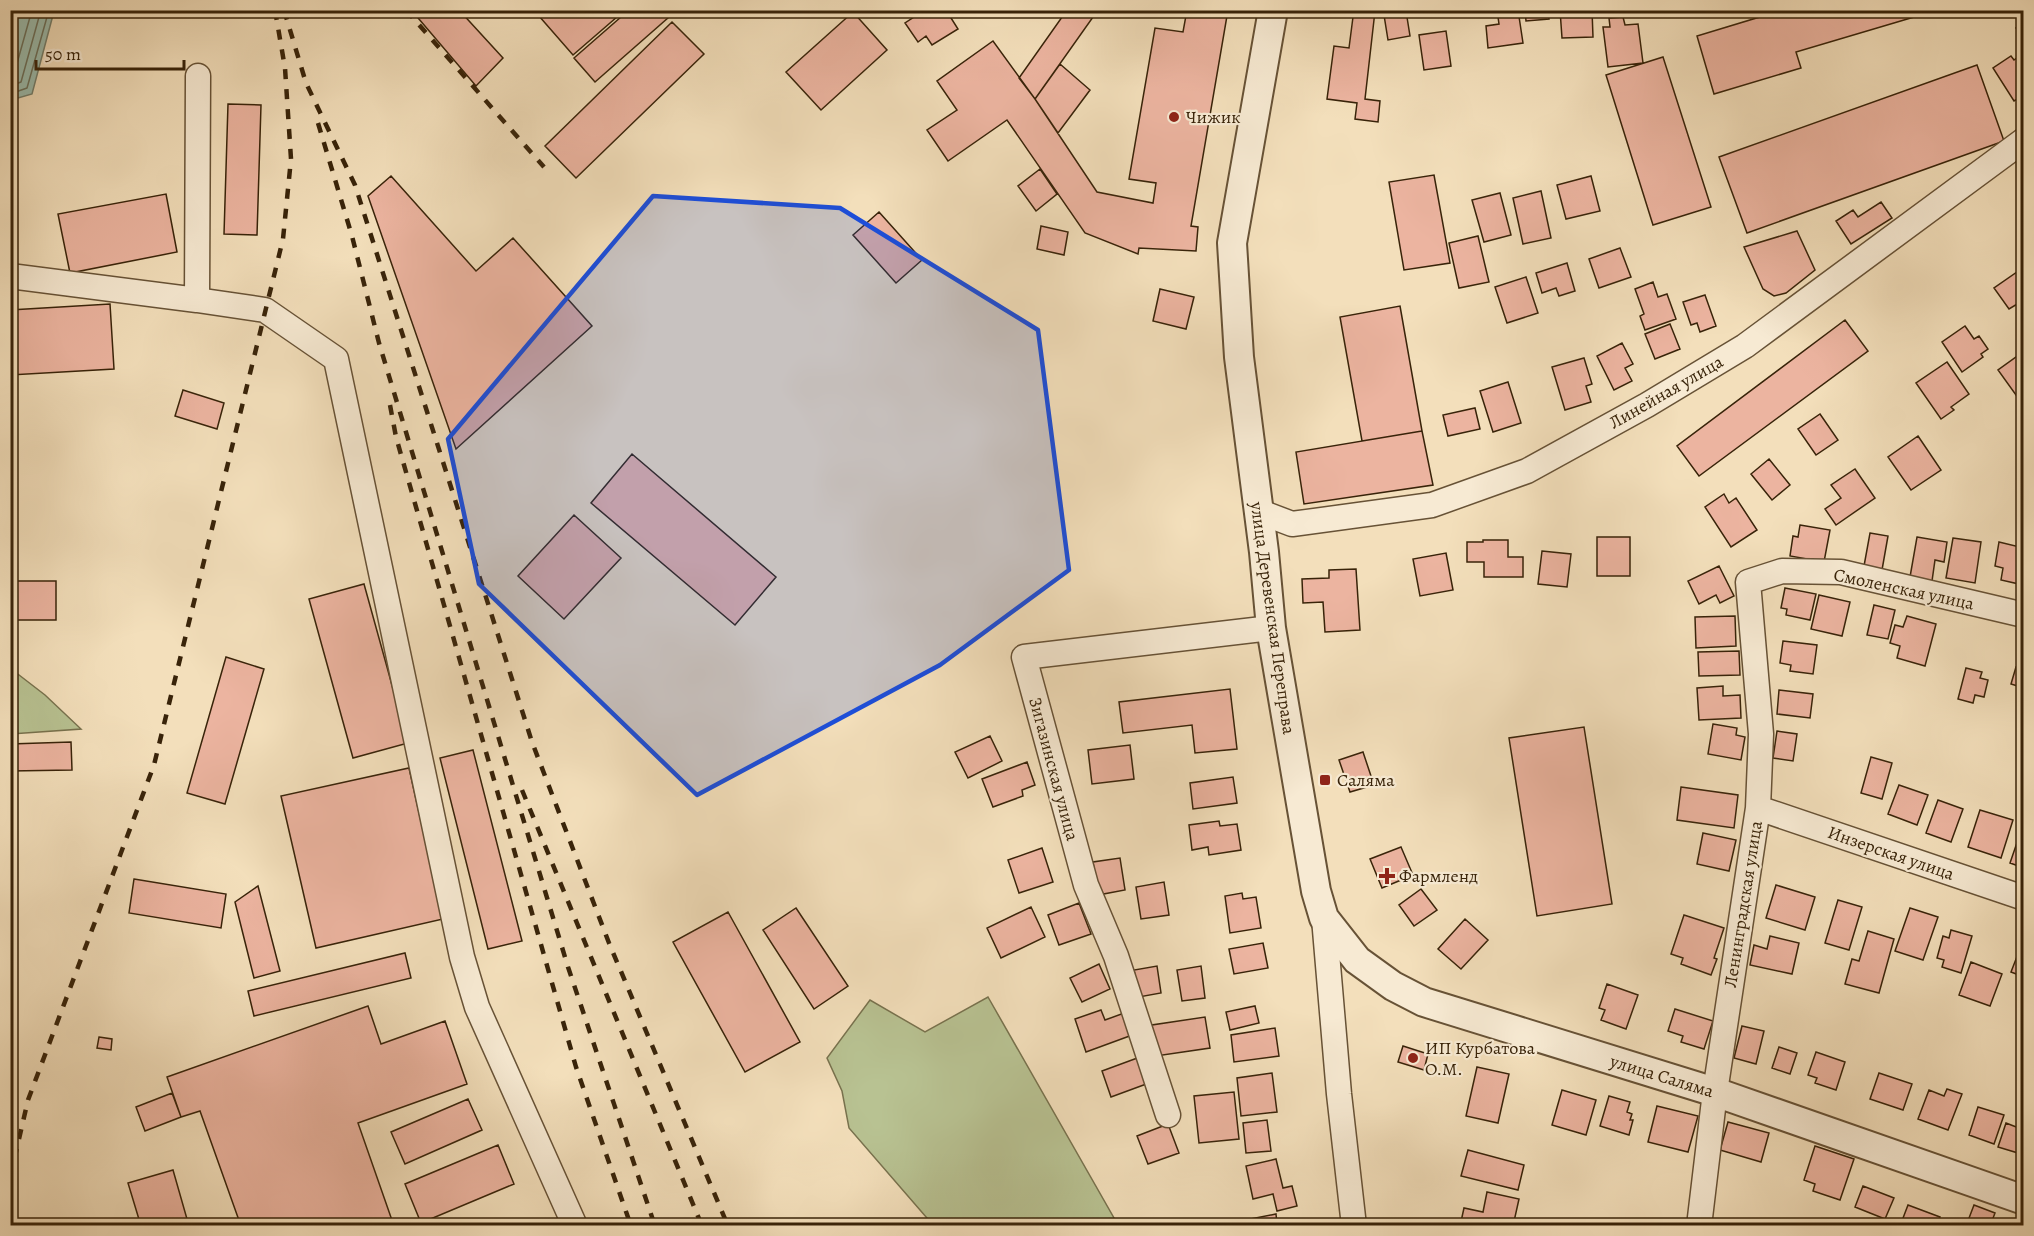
<svg xmlns="http://www.w3.org/2000/svg" width="2034" height="1236" font-family="Alegreya,serif">
<rect width="100%" height="100%" fill="#f3dfbb"/>
<filter id="stains"><feTurbulence type="fractalNoise" baseFrequency=".00333" numOctaves="4"/><feColorMatrix values="0 0 0 0 .2 0 0 0 0 .09 0 0 0 0 .02 0 0 0 .5 -.17"/></filter>
<radialGradient id="worn" r=".72"><stop offset=".6" stop-color="#630" stop-opacity="0"/><stop offset="1" stop-color="#630" stop-opacity=".3"/></radialGradient>
<!-- green -->
<path fill="#b8c292" stroke="#78724e" stroke-width="1.5" d="M10,668L45,695L81,729L11,734Z
M988,997L1118,1225H933L849,1128L842,1091L827,1058L870,1000L925,1032Z"/>
<!-- water -->
<path fill="#9bbdaf" stroke="#737f6d" stroke-width="1.5" d="M11,10L51,11L53,15L32,94L11,100Z"/>
<g fill="none" stroke-linecap="round" stroke-linejoin="round">
<!-- shore -->
<path stroke="#6a705c" stroke-width="1.5" d="M10,77L14,74L30,17L29,10
M10,86L21,82L39,17L38,10
M10,94L27,88L47,17L46,10"/>
</g>
<!-- building -->
<path fill="#ecb4a0" stroke="#382309" stroke-width="1.5" d="M415,10H459L503,58L476,86L413,12Z
M545,10H625L573,55L539,16Z
M629,10H677L595,82L574,58Z
M910,10H946L958,29L932,45L926,36L918,42L905,23L914,17Z
M1067,10H1098L1035,99L1019,78Z
M1187,10H1228L1191,226L1198,227L1196,251L1139,248L1138,254L1085,233L1007,120L948,161L927,130L957,110L937,81L993,41L1035,99L1097,192L1153,203L1156,183L1129,179L1155,28L1183,32Z
M1453,10H1477L1478,15L1453,16Z
M1497,10H1518L1523,43L1488,48L1486,26L1499,24Z
M1525,10H1548L1549,19L1526,21Z
M1560,10H1592L1593,37L1562,38Z
M1783,10H1930L1931,12L1796,52L1801,68L1714,94L1697,36Z
M1375,11L1365,99L1380,101L1378,122L1355,119L1357,103L1327,99L1334,46L1349,48L1353,17Z
M1406,11L1410,36L1388,40L1384,15Z
M853,12L887,50L821,110L786,72Z
M1623,17L1625,25L1638,24L1643,63L1608,67L1603,27H1610L1609,18Z
M672,22L704,54L576,178L545,146Z
M2024,23V39L2016,28Z
M1446,31L1451,66L1424,70L1419,35Z
M2022,54L2024,95L2014,101L1993,68L2011,56L2014,60Z
M1663,57L1711,207L1653,225L1606,75Z
M1060,64L1090,90L1058,133L1035,99Z
M1977,65L2004,141L1747,233L1719,157Z
M228,104L261,105L257,235L224,234Z
M1040,169L1057,194L1036,211L1018,186Z
M1434,175L1450,263L1404,270L1389,182Z
M391,176L476,271L513,238L592,326L456,449L368,196Z
M1591,176L1600,211L1566,219L1557,185Z
M1541,191L1551,238L1523,244L1513,198Z
M1500,193L1511,235L1484,242L1472,200Z
M166,194L177,252L70,273L58,214Z
M1881,202L1892,218L1851,244L1836,221L1853,210L1858,217Z
M879,212L922,260L896,283L853,235Z
M1041,226L1068,232L1064,255L1037,249Z
M1797,231L1815,270L1786,293L1774,296L1763,289L1744,247Z
M1478,236L1489,282L1459,288L1449,243Z
M1620,248L1631,277L1599,288L1589,259Z
M1567,263L1575,291L1559,296L1556,288L1542,293L1536,273Z
M2017,272L2024,281V300L2009,309L1994,288Z
M1526,277L1538,313L1507,323L1495,287Z
M1653,282L1658,297L1667,294L1676,319L1645,330L1640,316L1644,314L1635,289Z
M1160,289L1194,297L1186,329L1153,321Z
M1705,295L1716,326L1700,332L1697,323L1691,325L1683,302Z
M110,304L114,369L10,375V310Z
M1400,306L1422,431L1362,441L1340,317Z
M1845,320L1868,351L1699,476L1677,446Z
M1670,324L1680,349L1655,359L1645,334Z
M1965,326L1974,339L1979,336L1988,349L1981,354L1983,357L1962,372L1942,342Z
M1622,343L1633,364L1625,368L1632,381L1614,390L1597,356Z
M2023,352L2024,390L2016,395L1998,370Z
M1584,358L1592,384L1586,386L1591,402L1565,410L1552,367Z
M1947,362L1969,394L1951,407L1954,410L1941,419L1916,383Z
M1508,382L1521,423L1493,432L1480,391Z
M183,390L224,403L217,429L175,416Z
M1475,408L1480,429L1448,436L1443,415Z
M1820,414L1838,440L1816,455L1798,429Z
M1422,431L1433,485L1304,504L1296,452Z
M1918,436L1941,470L1911,490L1888,457Z
M632,454L776,577L735,625L591,503Z
M1769,459L1790,485L1772,500L1751,474Z
M1855,469L1875,498L1836,525L1825,509L1841,498L1831,485Z
M1724,494L1729,503L1736,498L1757,530L1731,547L1705,507Z
M574,515L621,558L564,619L518,576Z
M1800,525L1830,530L1824,562L1790,556L1793,536L1798,537Z
M1870,533L1888,536L1882,570L1864,566Z
M1597,537H1630V576H1597Z
M1917,537L1947,542L1944,562L1935,560L1932,581L1910,577Z
M1953,538L1981,542L1975,583L1946,578Z
M1483,540H1508V557H1523V577H1484V562H1467V542H1483Z
M1999,542L2024,548V563L2019,584L2001,580L2003,568L1995,566Z
M1542,551L1571,554L1567,587L1538,584Z
M1446,553L1453,590L1420,596L1413,559Z
M1719,566L1734,596L1720,603L1716,595L1699,604L1688,581Z
M1356,569L1360,630L1325,632L1323,602L1303,603L1302,579L1329,578V570Z
M10,581H56V620H10Z
M364,584L408,743L353,758L309,599Z
M1785,588L1816,594L1810,620L1786,615L1787,609L1781,608Z
M1819,595L1850,602L1842,636L1811,629Z
M1874,605L1895,610L1888,639L1867,635Z
M1735,616L1736,646L1696,648L1695,617Z
M1907,616L1936,624L1925,666L1897,658L1900,646L1890,643L1895,625L1903,627Z
M1783,641L1817,645L1813,674L1790,671L1791,665L1780,663Z
M1739,651L1740,675L1699,676L1698,652Z
M226,657L264,669L225,804L187,793Z
M2016,667L2024,669V688L2011,684Z
M1966,668L1982,672L1980,678L1988,680L1984,697L1975,695L1973,703L1958,699Z
M1723,686V696L1740,695L1741,718L1699,720L1697,688Z
M1230,689L1237,749L1195,753L1192,725L1123,733L1119,702Z
M1779,690L1813,694L1810,718L1777,714Z
M1713,724L1737,728L1736,735L1745,737L1741,760L1708,754Z
M1584,727L1612,904L1537,916L1509,738Z
M1777,731L1797,734L1793,761L1773,758Z
M990,736L1002,761L968,778L955,752Z
M71,742L72,770L10,771V744Z
M1130,745L1134,779L1092,784L1088,750Z
M473,750L522,941L488,949L440,758Z
M1363,752L1374,785L1350,792L1339,760Z
M1871,757L1892,763L1882,799L1861,793Z
M1027,762L1035,785L1022,790L1023,796L993,807L982,779Z
M409,768L443,919L316,948L281,796Z
M1233,777L1237,803L1193,809L1190,783Z
M1899,785L1928,795L1917,825L1888,814Z
M1681,787L1738,795L1734,828L1677,820Z
M1938,800L1963,809L1951,842L1926,833Z
M1980,810L2013,820L2001,858L1968,847Z
M1219,821L1220,826L1237,824L1241,850L1209,855L1208,847L1192,850L1189,825Z
M2022,828L2024,829V868L2010,863Z
M1703,833L1736,840L1729,871L1697,864Z
M1401,847L1413,875L1382,888L1370,859Z
M1042,848L1053,882L1019,893L1008,860Z
M1120,858L1125,890L1098,895L1093,862Z
M134,879L226,894L221,928L129,913Z
M1164,882L1169,915L1141,919L1136,887Z
M1776,885L1815,897L1805,930L1766,918Z
M258,886L280,971L254,978L235,902Z
M1421,889L1437,910L1414,926L1399,905Z
M1242,893L1243,899L1256,897L1261,928L1230,933L1225,896Z
M1838,900L1862,907L1849,950L1825,943Z
M1079,903L1091,934L1059,945L1048,915Z
M1031,907L1045,937L1001,958L987,928Z
M796,908L848,986L814,1009L763,930Z
M1910,908L1938,917L1923,960L1895,951Z
M728,912L800,1042L745,1072L673,942Z
M1684,915L1724,928L1714,958L1717,959L1711,975L1681,964L1683,958L1671,954Z
M1465,919L1488,940L1461,969L1438,949Z
M1951,930L1972,936L1961,973L1942,967L1944,960L1937,958L1943,936L1949,938Z
M1868,931L1894,939L1879,993L1845,984L1852,959L1859,961Z
M1770,936L1799,943L1792,974L1750,965L1754,945L1767,949Z
M2023,941H2024V977L2011,972Z
M1263,943L1268,968L1234,974L1229,949Z
M405,953L411,978L254,1016L248,991Z
M1971,962L2002,974L1990,1006L1959,995Z
M1099,964L1110,989L1082,1002L1070,978Z
M1157,966L1161,993L1139,997L1134,970Z
M1201,966L1205,998L1182,1001L1177,970Z
M1607,984L1638,995L1626,1029L1601,1020L1605,1010L1599,1008Z
M368,1006L381,1044L445,1021L467,1084L358,1123L394,1226H241L200,1111L181,1117L167,1077Z
M1255,1006L1259,1023L1230,1030L1226,1012Z
M1675,1009L1713,1021L1704,1049L1681,1042L1683,1036L1668,1031Z
M1101,1010L1105,1020L1127,1012L1135,1034L1086,1052L1075,1019Z
M1205,1017L1210,1048L1156,1056L1152,1025Z
M1742,1026L1764,1031L1756,1064L1734,1058Z
M1275,1028L1279,1056L1234,1062L1231,1035Z
M99,1037L112,1039L111,1050L97,1048Z
M1403,1046L1428,1054L1424,1070L1398,1062Z
M1779,1047L1797,1053L1790,1074L1772,1068Z
M1816,1052L1845,1062L1836,1090L1815,1083L1817,1078L1808,1075Z
M1140,1057L1149,1083L1111,1097L1102,1071Z
M1477,1067L1509,1074L1498,1123L1466,1116Z
M1272,1073L1277,1112L1241,1116L1237,1078Z
M1879,1073L1912,1084L1903,1110L1870,1099Z
M1947,1089L1962,1094L1948,1130L1918,1119L1929,1090L1944,1096Z
M1562,1090L1596,1100L1586,1135L1552,1125Z
M1234,1092L1239,1139L1199,1143L1194,1096Z
M172,1093L181,1117L145,1131L136,1107Z
M1609,1096L1630,1102L1627,1112L1632,1114L1630,1120H1633L1629,1135L1600,1126Z
M468,1099L482,1130L405,1164L391,1132Z
M1657,1106L1698,1116L1688,1152L1648,1142Z
M1978,1107L2004,1115L1994,1144L1969,1135Z
M1267,1120L1271,1151L1246,1153L1243,1123Z
M1728,1122L1769,1133L1761,1162L1720,1150Z
M2006,1123L2024,1130V1137L2018,1153L1998,1147Z
M1168,1124L1179,1153L1148,1164L1137,1136Z
M498,1145L514,1184L421,1223L405,1184Z
M1815,1146L1854,1159L1840,1200L1813,1191L1815,1184L1804,1180Z
M1468,1150L1524,1165L1518,1190L1461,1176Z
M1276,1159L1283,1188L1292,1186L1297,1206L1277,1211L1273,1194L1253,1199L1246,1166Z
M173,1170L189,1226H141L128,1183Z
M1863,1186L1894,1198L1885,1219L1855,1207Z
M1487,1192L1519,1199L1513,1226H1460L1464,1208L1483,1212Z
M1908,1205L1940,1217L1936,1226H1900Z
M1974,1205L1995,1213L1990,1226H1966Z
M1276,1214L1277,1224L1290,1222V1226H1251L1250,1219Z
M561,1218L564,1226H540Z"/>
<g fill="none" stroke-linecap="round" stroke-linejoin="round">
<defs>
<path id="minor" d="M198,76L197,300L265,310L336,359L462,957L477,1007L575,1226
M10,276L197,300
M1258,511L1292,524L1432,505L1527,471L1647,405L1745,346L2024,140
M1758,808L2024,898
M1324,918L1339,1094L1354,1226
M1168,1115L1116,956L1086,885L1024,657L1271,628
M1699,1226L1715,1092L1758,808L1761,734L1748,582L1782,571L1841,572L2024,615"/>
<path id="tertiary" d="M1273,10L1232,243L1239,357L1264,552L1271,628L1316,891L1324,918L1357,960L1393,986L1424,1002L1715,1092L2024,1200"/>
</defs>
<!-- minor casing -->
<use href="#minor" stroke="#675236" stroke-width="27"/>
<!-- tertiary casing -->
<use href="#tertiary" stroke="#675236" stroke-width="32"/>
<!-- minor -->
<use href="#minor" stroke="#f7ead3" stroke-width="24"/>
<!-- tertiary -->
<use href="#tertiary" stroke="#f7ead3" stroke-width="28"/>
<!-- rail -->
<path stroke="#382309" stroke-width="4.5" stroke-dasharray="10 10" stroke-linecap="butt" d="M284,10L306,83L355,185L532,742L609,943L728,1226
M406,10L544,167
M318,123L352,236L379,343L568,967L655,1226
M390,405L396,437L576,1067L631,1226
M522,790L702,1226
M10,1178L28,1100L154,765L283,239L291,159L285,68L275,10"/>
</g>
<!-- marked area -->
<path fill="#1d4ed8" fill-opacity="0.2" stroke="#1d4ed8" stroke-width="4.5" stroke-linejoin="round" d="M653,196L840,208L1038,330L1069,570L940,665L697,795L479,584L448,439Z"/>
<!-- markers -->
<g fill="#8f2418" stroke="#f7ead3" stroke-width="2">
<circle cx="1174" cy="117" r="6"/>
<rect x="1319" y="774" width="12" height="12" rx="3"/>
<path d="M1384 867h6v6h6v6h-6v6h-6v-6h-6v-6h6z"/>
<circle cx="1413" cy="1058" r="6"/>
</g>
<g text-anchor="middle" dominant-baseline="central" stroke-width="4.5" stroke-linejoin="round" paint-order="stroke">
<!-- poi labels -->
<g font-size="18" fill="#382309" stroke="#f7ead3" text-anchor="start">
<text x="1186" y="117">Чижик</text>
<text x="1337" y="780">Саляма</text>
<text x="1399" y="876">Фармленд</text>
<text x="1425" y="1048">ИП Курбатова<tspan x="1425" dy="21">О.М.</tspan></text>
</g>
<!-- street labels -->
<g font-size="18" fill="#382309" stroke="#f7ead3">
<text transform="translate(1666 392) rotate(-30)">Линейная улица</text>
<text transform="translate(1904 589) rotate(12)">Смоленская улица</text>
<text transform="translate(1273 618) rotate(82)">улица Деревенская Переправа</text>
<text transform="translate(1054 769) rotate(75)">Зигазинская улица</text>
<text transform="translate(1891 853) rotate(19)">Инзерская улица</text>
<text transform="translate(1743 904) rotate(-81)">Ленинградская улица</text>
<text transform="translate(1662 1076) rotate(17)">улица Саляма</text>
</g>
</g>
<!-- margin -->
<rect width="2034" height="1236" fill="none" stroke="#f3dfbb" stroke-width="36"/>
<rect x="12" y="12" width="2010" height="1212" fill="none" stroke="#382309" stroke-width="3"/>
<rect x="18" y="18" width="1998" height="1200" fill="none" stroke="#382309" stroke-width="1.5"/>
<!-- scale -->
<path d="M36 60v9h148v-9" fill="none" stroke="#382309" stroke-width="3"/>
<text x="45" y="60" font-size="18" fill="#382309" stroke="#f7ead3" stroke-width="4.5" paint-order="stroke">50 m</text>
<rect width="100%" height="100%" filter="url(#stains)"/>
<rect width="100%" height="100%" fill="url(#worn)"/>
</svg>
